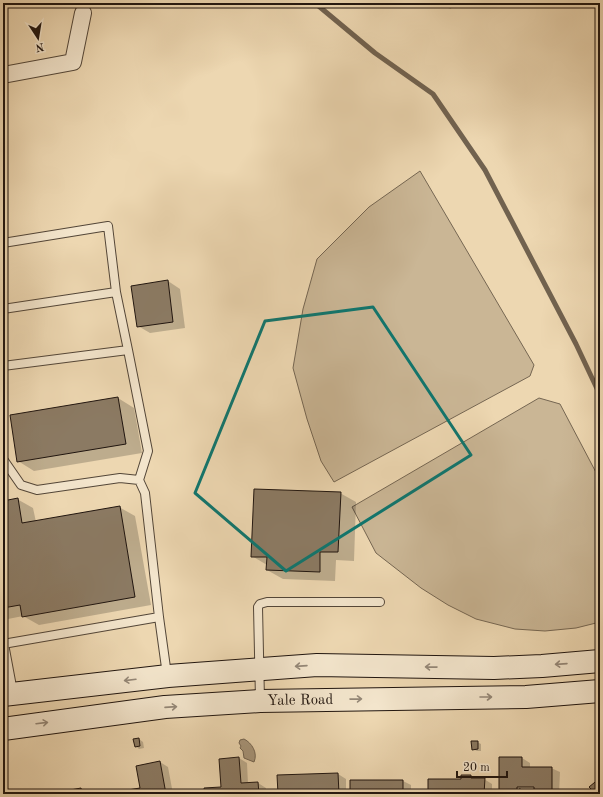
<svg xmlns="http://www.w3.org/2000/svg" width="603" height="797" font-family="'Old Standard TT',serif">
<rect width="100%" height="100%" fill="#edd7b1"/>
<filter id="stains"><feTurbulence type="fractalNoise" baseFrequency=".005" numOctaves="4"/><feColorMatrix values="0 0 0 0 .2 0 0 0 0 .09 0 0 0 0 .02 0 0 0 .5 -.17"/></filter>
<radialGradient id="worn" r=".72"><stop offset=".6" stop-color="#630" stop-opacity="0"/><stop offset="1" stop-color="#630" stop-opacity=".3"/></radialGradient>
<!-- green -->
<path fill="#cab695" stroke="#756652" d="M420,171L534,365L530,376L334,482L321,461L307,419L293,368L303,309L317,259L369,207Z
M539,398L560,404L600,480V622L576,628L545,631L515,629L476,619L448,605L421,588L376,553L352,507Z"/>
<!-- water -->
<path fill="#a7957a" stroke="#71624f" d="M244,739C252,743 258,753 254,762L244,758L243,751L240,748L241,746L239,743L240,740Z"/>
<!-- shadow -->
<path fill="#0003" d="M411,3H423L417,7Z
M433,3H453L451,9Z
M168,281L180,289L185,328L150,333L138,326Z
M118,398L134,408L142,453L34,471L18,461Z
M3,485L6,501L17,499L33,508L36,522L119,507L135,516L151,605L39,625L23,616L3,620Z
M340,493L356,502L354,561L336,560L335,581L283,579L267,570V565L252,556Z
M139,739L143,742L144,748L139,749L136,746Z
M477,742L481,744V751H477L473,749Z
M239,758L247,763L248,784L258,783L266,788V794H206L222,788Z
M522,758L530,763V768H551L560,772L559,794H543L539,792H525V794H500Z
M160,762L168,767L173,794H117L141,789Z
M338,774L346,779V794H279Z
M470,776L476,779H484L492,784V794H429Z
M351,781H403L411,785V794H351Z
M80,789L87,792L95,791L98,793L104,791L108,794H50Z"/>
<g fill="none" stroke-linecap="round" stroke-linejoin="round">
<!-- stream -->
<path stroke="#71624f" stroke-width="5" d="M315,3L375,53L433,94L485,170L576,344L600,395"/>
</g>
<!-- building -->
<path fill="#8b7a63" stroke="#20150f" d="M168,280L173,322L137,327L131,286Z
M118,397L126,444L17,462L10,415Z
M254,489L341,492L338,552H320V572L266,570L267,557H251Z
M18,498L22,523L120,506L135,597L22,617L20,605L3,608V501Z
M139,738L140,746L135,747L133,739Z
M471,741H478V749L472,750Z
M239,757L241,783L258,782L259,794H205L204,788L221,787L219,759Z
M499,757H522V767H552V790H534V787H517V794H499Z
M160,761L166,794H116V792L140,788L136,766Z
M338,773L339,794H278L277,775Z
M461,775H471V778H485L484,794H428V779H461Z
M600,778V794H596L589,787Z
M350,780H403V794H350Z
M81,788L82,792L95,790L96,792L104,790V794H49Z"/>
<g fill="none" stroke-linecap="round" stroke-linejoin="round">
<defs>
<path id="lane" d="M3,243L108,226L116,292
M3,309L116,292L128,350
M3,366L128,350L148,451L139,480
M3,459L21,485L37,490L120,478L139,480L145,493L159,617L167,675
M3,644L159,617
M4,644L13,692
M260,700L258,607L260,604L267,602H380"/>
<path id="street" d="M3,75L73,62L83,13"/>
<g id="secondary">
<path d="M3,695L168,676L317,665L494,668L542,666L600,661"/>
<path id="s1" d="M3,729L165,707L260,701L526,697L600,691"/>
</g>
</defs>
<!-- lane casing -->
<use href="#lane" stroke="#534638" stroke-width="10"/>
<!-- street casing -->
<use href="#street" stroke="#534638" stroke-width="18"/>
<!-- secondary casing -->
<use href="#secondary" stroke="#20150f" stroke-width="24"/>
<!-- path -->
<path stroke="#20150f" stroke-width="2.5" stroke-dasharray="3 2" stroke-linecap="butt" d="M519,789L524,794"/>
<!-- lane -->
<use href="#lane" stroke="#f3e5cc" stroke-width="8"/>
<!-- street -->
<use href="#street" stroke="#f3e5cc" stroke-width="16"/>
<!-- secondary -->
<use href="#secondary" stroke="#f3e5cc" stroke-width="22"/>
</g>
<!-- one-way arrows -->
<defs><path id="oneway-shaft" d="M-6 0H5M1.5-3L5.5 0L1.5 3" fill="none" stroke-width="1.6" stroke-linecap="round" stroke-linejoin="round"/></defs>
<g stroke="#948777">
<use href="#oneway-shaft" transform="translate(561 664) rotate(176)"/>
<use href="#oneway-shaft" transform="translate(301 666) rotate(176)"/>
<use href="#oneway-shaft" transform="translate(431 667) rotate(-179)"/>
<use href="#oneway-shaft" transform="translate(130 680) rotate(173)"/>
<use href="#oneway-shaft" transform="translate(486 697)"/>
<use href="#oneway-shaft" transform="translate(356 699) rotate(-1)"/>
<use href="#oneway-shaft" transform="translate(171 707) rotate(-4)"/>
<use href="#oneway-shaft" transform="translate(42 723) rotate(-7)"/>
</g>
<!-- marked area -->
<path fill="none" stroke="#0f766e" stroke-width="3" stroke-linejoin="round" d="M373,307L471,455L286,571L195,493L265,321Z"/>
<g text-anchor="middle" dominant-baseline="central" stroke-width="3" stroke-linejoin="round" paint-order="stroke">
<!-- street labels -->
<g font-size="15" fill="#20150f" stroke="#f3e5cc">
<text stroke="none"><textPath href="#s1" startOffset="299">Yale Road</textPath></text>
</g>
</g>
<!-- margin -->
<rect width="603" height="797" fill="none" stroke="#edd7b1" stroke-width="16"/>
<rect x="4" y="4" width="595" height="789" fill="none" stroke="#20150f" stroke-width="2"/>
<rect x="8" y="8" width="587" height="781" fill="none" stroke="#20150f"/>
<!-- north arrow -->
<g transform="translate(38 38) rotate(168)" stroke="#f3e5cc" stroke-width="3" paint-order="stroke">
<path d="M0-3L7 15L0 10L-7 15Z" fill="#20150f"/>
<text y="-6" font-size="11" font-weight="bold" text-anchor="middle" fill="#20150f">N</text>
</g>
<!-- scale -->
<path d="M457 771v6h50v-6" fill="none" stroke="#20150f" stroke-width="2"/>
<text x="463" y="771" font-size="12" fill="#20150f" stroke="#f3e5cc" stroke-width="3" paint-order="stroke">20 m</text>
<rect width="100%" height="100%" filter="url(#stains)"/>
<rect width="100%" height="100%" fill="url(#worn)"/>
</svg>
